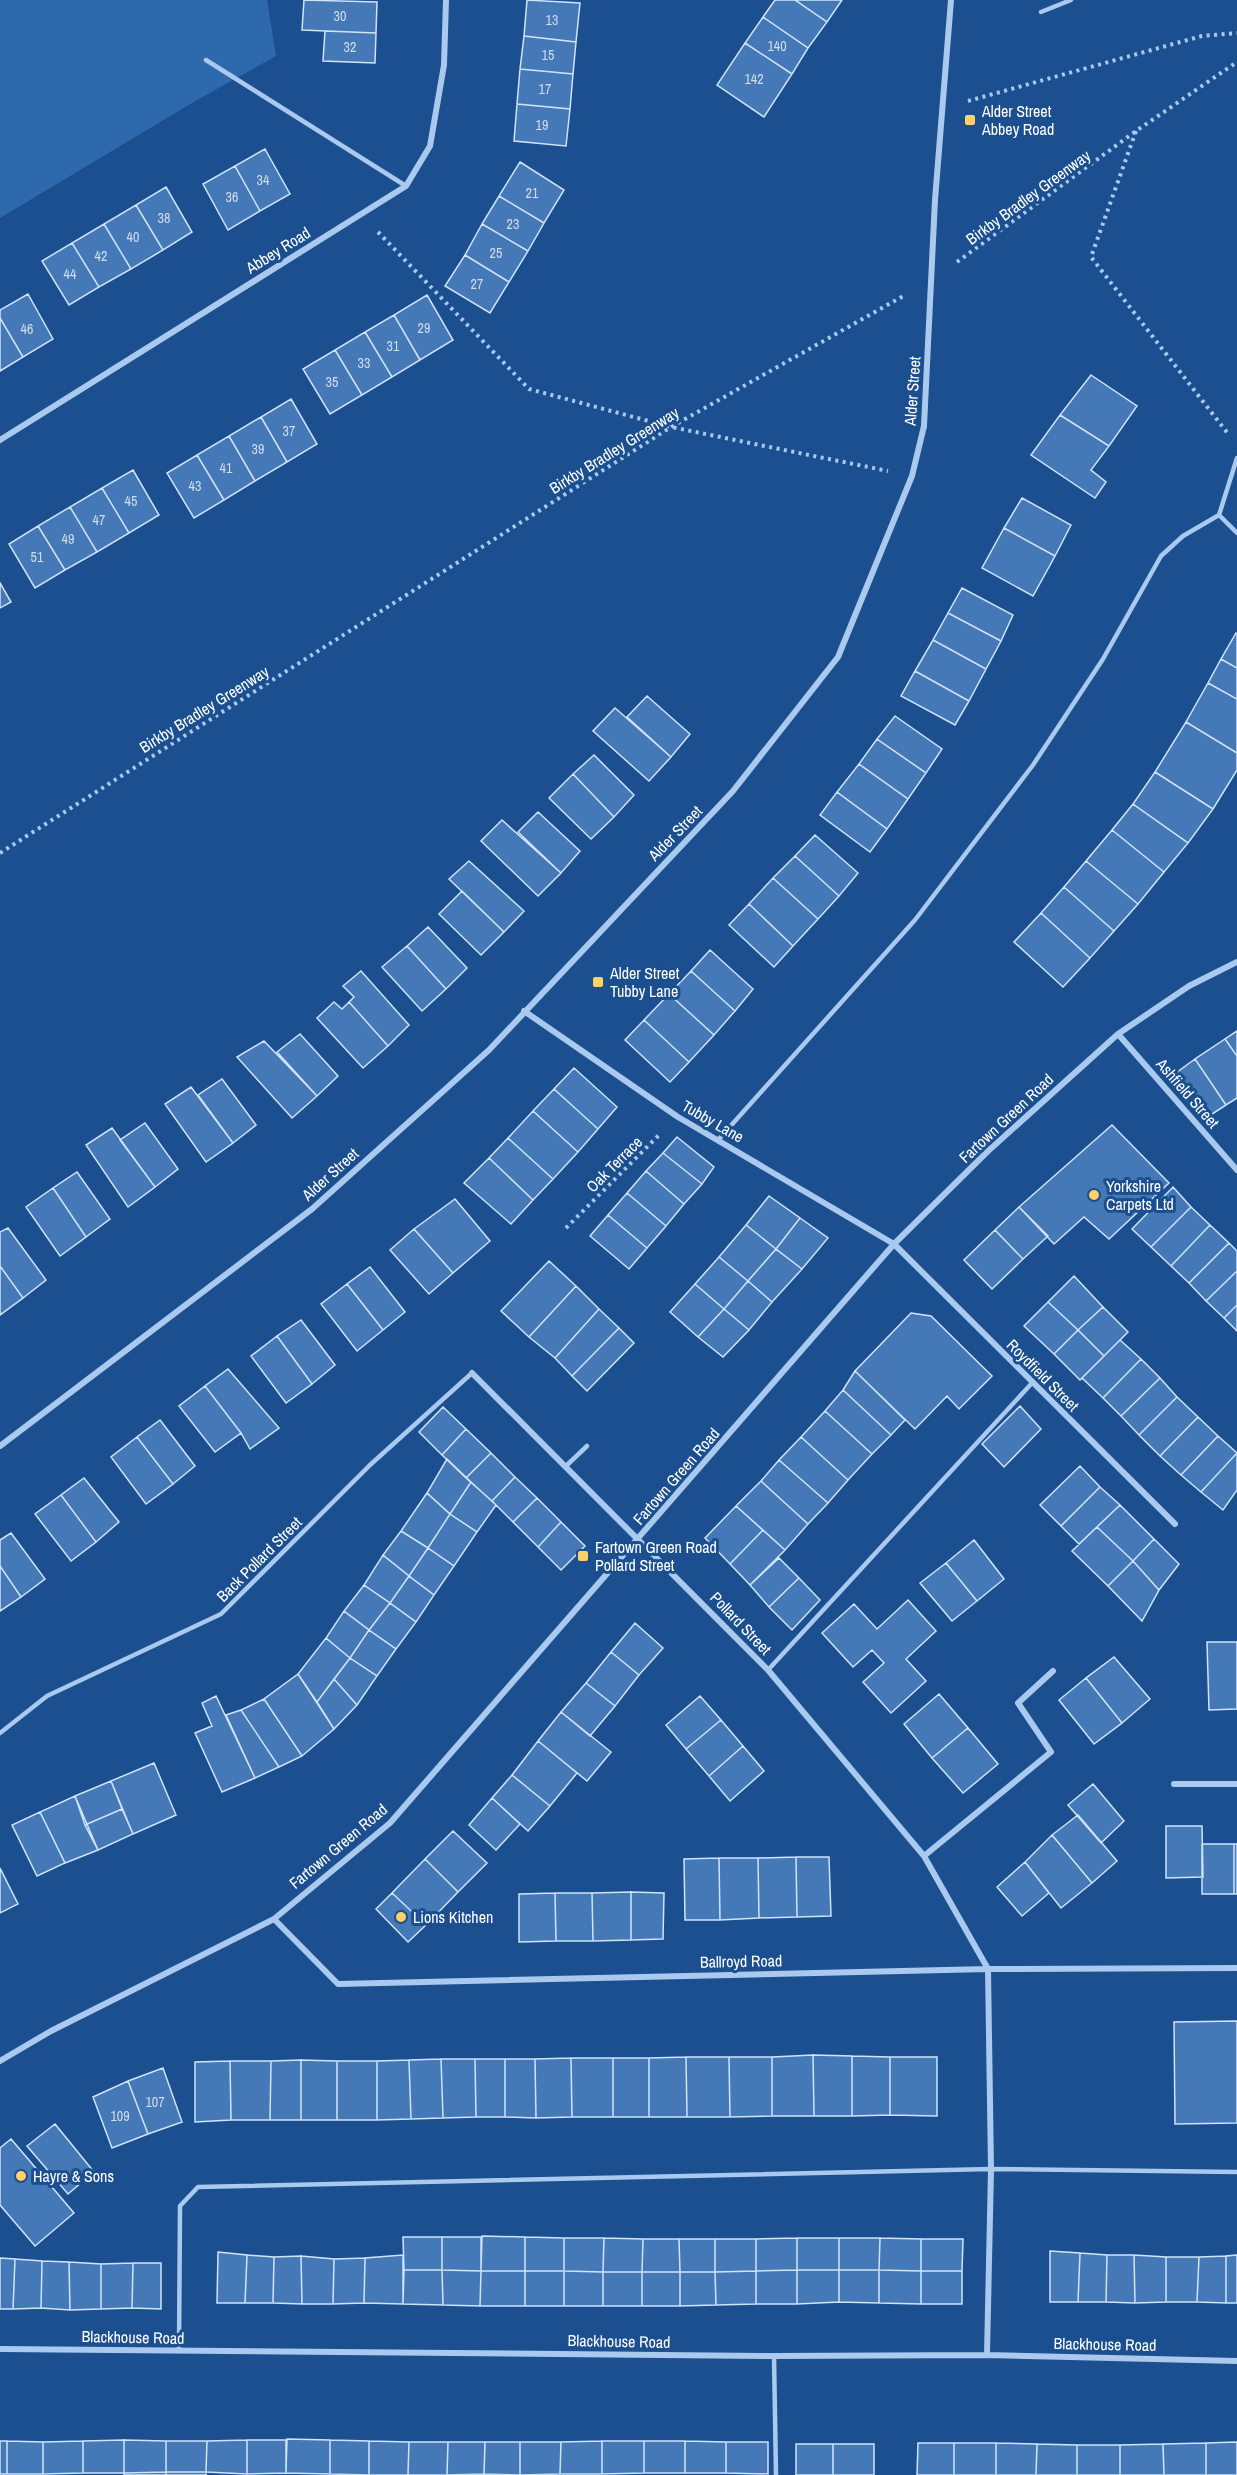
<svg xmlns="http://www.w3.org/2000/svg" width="1237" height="2475" font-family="'Archivo Narrow',sans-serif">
<rect width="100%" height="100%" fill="#1b4f8f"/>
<!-- green -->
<path fill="#2e69ad" d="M0,0H267L276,56L197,100L0,218Z"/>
<!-- building -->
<path fill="#4478b7" stroke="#cfe3fa" stroke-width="1.5" d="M304,0L377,2L376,33L302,30Z
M527,0L580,3L576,42L524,36Z
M775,0H795L827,22L808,48L763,17Z
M795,0H842L827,22Z
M763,17L808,48L792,74L745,43Z
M325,31L376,33L375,63L323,61Z
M524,36L576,42L573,74L520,69Z
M745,43L792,74L764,117L717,85Z
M520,69L573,74L570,109L517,104Z
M517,104L570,109L566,146L514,141Z
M265,149L290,194L260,211L235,166Z
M520,162L564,190L544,223L499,196Z
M235,166L260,211L228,230L203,184Z
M166,187L192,232L163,250L136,205Z
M499,196L544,223L528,251L482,224Z
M136,205L163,250L131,269L104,224Z
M104,224L131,269L99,287L72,243Z
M482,224L528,251L509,282L465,255Z
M72,243L99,287L69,305L42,261Z
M465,255L509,282L490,313L445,286Z
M28,294L53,339L23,357L0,318V310Z
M427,295L453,340L420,360L394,315Z
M394,315L420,360L392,377L365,332Z
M0,318L23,357L0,371Z
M365,332L392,377L362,395L335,350Z
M335,350L362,395L330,414L303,369Z
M1091,375L1137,406L1109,446L1060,415Z
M291,399L317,444L287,462L261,417Z
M1060,415L1109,446L1091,470L1106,482L1095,498L1031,455Z
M261,417L287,462L255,481L229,436Z
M229,436L255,481L224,500L197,455Z
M197,455L224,500L194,518L167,473Z
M133,470L159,515L129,533L102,488Z
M102,488L129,533L97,552L70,507Z
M1022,498L1071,525L1055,556L1004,528Z
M70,507L97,552L65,570L38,526Z
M38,526L65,570L35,588L9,544Z
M1004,528L1055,556L1033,596L982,568Z
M0,583L11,602L0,608Z
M962,588L1013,615L1001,641L948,613Z
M948,613L1001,641L986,669L933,640Z
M1236,633L1237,634V668L1221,659Z
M933,640L986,669L969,701L915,671Z
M1221,659L1237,668V699L1208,683Z
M915,671L969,701L955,725L901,696Z
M1208,683L1237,699V753L1186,722Z
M647,696L690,734L671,757L627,717Z
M615,708L671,757L649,781L593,731Z
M895,716L942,749L926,773L877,739Z
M1186,722L1237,753V770L1213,809L1155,772Z
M877,739L926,773L908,799L859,764Z
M594,755L634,795L614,817L573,774Z
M859,764L908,799L887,829L837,792Z
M1155,772L1213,809L1188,843L1133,804Z
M573,774L614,817L591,839L549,798Z
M837,792L887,829L870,852L820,815Z
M1133,804L1188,843L1164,872L1112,830Z
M538,812L580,851L561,873L518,832Z
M502,820L561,873L538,896L481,841Z
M1112,830L1164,872L1138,904L1086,861Z
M815,835L858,873L839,896L795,856Z
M795,856L839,896L818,919L773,878Z
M469,861L524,911L504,932L449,879Z
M1086,861L1138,904L1114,931L1064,887Z
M773,878L818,919L793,946L749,904Z
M1064,887L1114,931L1090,958L1041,913Z
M462,891L504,932L481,955L439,914Z
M749,904L793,946L774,967L729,925Z
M1041,913L1090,958L1063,987L1014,942Z
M428,927L467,968L446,989L407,946Z
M407,946L446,989L422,1011L382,967Z
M710,950L753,989L735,1011L691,971Z
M361,971L409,1025L388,1046L349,1002L354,997L343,986Z
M691,971L735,1011L714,1035L669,994Z
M669,994L714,1035L689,1062L644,1020Z
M334,1002L342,1009L349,1002L388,1046L363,1068L317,1018Z
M644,1020L689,1062L670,1082L625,1040Z
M1237,1031V1056L1225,1039Z
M300,1034L338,1076L317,1096L277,1052Z
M1225,1039L1237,1056V1098L1226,1105L1195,1059Z
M264,1041L317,1096L292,1118L237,1057Z
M1195,1059L1226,1105L1203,1120L1169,1078Z
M574,1068L617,1107L598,1129L554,1089Z
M222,1079L256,1125L233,1143L198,1095Z
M191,1087L233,1143L206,1162L165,1104Z
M554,1089L598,1129L578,1152L533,1111Z
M533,1111L578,1152L553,1179L508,1138Z
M145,1123L178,1169L155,1187L120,1140Z
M1112,1125L1169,1183L1109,1239L1084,1217L1054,1244L1019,1207Z
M112,1128L155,1187L128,1207L86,1145Z
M677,1137L714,1167L702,1184L663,1153Z
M508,1138L553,1179L533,1200L489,1158Z
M663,1153L702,1184L684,1204L646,1171Z
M489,1158L533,1200L511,1224L464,1183Z
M646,1171L684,1204L666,1226L627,1193Z
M77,1172L110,1219L86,1237L53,1188Z
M1173,1187L1191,1207L1151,1247L1132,1229Z
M53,1188L86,1237L60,1256L26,1207Z
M627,1193L666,1226L647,1248L608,1215Z
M769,1196L800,1218L776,1249L746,1225Z
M455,1199L490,1241L453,1273L414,1229Z
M1019,1207L1048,1236L1023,1259L995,1230Z
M1191,1207L1210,1225L1171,1266L1151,1247Z
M608,1215L647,1248L629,1269L590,1236Z
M800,1218L828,1238L802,1269L776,1249Z
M746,1225L776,1249L748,1281L719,1257Z
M1210,1225L1229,1243L1189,1283L1171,1266Z
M8,1228L46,1280L23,1298L0,1266V1232Z
M414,1229L453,1273L429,1294L390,1250Z
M995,1230L1023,1259L992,1289L964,1260Z
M1229,1243L1237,1251V1271L1206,1301L1189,1283Z
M776,1249L802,1269L772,1302L748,1281Z
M719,1257L748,1281L724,1309L695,1284Z
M549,1261L576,1286L529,1337L501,1311Z
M0,1266L23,1298L0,1315Z
M370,1267L405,1312L383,1330L347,1284Z
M1237,1271V1305L1224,1318L1206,1301Z
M1074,1276L1103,1307L1078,1330L1048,1302Z
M748,1281L772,1302L749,1330L724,1309Z
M347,1284L383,1330L357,1351L321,1304Z
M695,1284L724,1309L698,1337L670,1312Z
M576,1286L599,1309L555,1358L529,1337Z
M1048,1302L1078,1330L1054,1354L1024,1326Z
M1237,1305V1331L1224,1318Z
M1103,1307L1128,1332L1104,1356L1078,1330Z
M599,1309L619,1328L572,1376L555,1358Z
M724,1309L749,1330L723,1357L698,1337Z
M911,1313L931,1316L992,1376L959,1409L947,1396L915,1429L855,1371Z
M301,1320L335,1365L312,1384L277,1336Z
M619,1328L634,1343L587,1391L572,1376Z
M1078,1330L1104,1356L1080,1380L1054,1354Z
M277,1336L312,1384L286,1403L251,1356Z
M1120,1340L1141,1359L1103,1398L1082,1378Z
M1141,1359L1160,1378L1121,1416L1103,1398Z
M228,1369L279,1428L250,1449L241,1433L205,1386Z
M855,1371L905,1420L891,1435L843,1390Z
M1160,1378L1177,1397L1139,1435L1121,1416Z
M205,1386L241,1433L215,1452L179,1406Z
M843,1390L891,1435L872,1454L825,1411Z
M1177,1397L1198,1417L1160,1456L1139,1435Z
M1020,1406L1041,1429L1004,1467L982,1444Z
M443,1407L466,1429L442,1455L419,1432Z
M825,1411L872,1454L848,1480L801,1437Z
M1198,1417L1218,1436L1181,1475L1160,1456Z
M160,1420L195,1466L173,1484L137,1437Z
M466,1429L491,1453L466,1478L442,1455Z
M1218,1436L1237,1453L1201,1492L1181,1475Z
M137,1437L173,1484L146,1504L111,1457Z
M801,1437L848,1480L828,1503L779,1460Z
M491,1453L515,1477L492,1501L466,1478Z
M1237,1453V1490L1223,1510L1201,1492Z
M447,1459L471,1482L450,1514L427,1493Z
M779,1460L828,1503L808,1524L761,1481Z
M1080,1466L1100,1487L1061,1526L1040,1505Z
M515,1477L537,1498L513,1522L492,1501Z
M84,1478L119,1522L96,1542L61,1495Z
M761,1481L808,1524L785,1550L736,1506Z
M471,1482L496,1505L477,1532L450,1514Z
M1100,1487L1120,1505L1079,1544L1061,1526Z
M427,1493L450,1514L428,1548L401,1531Z
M61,1495L96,1542L71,1561L35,1514Z
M537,1498L561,1522L538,1547L513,1522Z
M1120,1505L1154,1539L1133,1561L1097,1527Z
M736,1506L763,1530L730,1564L705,1538Z
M450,1514L477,1532L454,1566L428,1548Z
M561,1522L585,1546L561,1570L538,1547Z
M1097,1527L1133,1561L1108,1586L1072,1551Z
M763,1530L785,1550L750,1585L730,1564Z
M401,1531L428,1548L409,1576L383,1555Z
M11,1533L45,1579L21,1597L0,1566V1540Z
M1154,1539L1179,1564L1159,1590L1133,1561Z
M974,1540L1004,1579L977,1601L946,1563Z
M428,1548L454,1566L434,1595L409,1576Z
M383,1555L409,1576L390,1603L364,1585Z
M779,1558L799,1578L769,1607L750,1585Z
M1133,1561L1159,1590L1142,1621L1108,1586Z
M946,1563L977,1601L952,1621L920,1583Z
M0,1566L21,1597L0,1611Z
M409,1576L434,1595L416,1622L390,1603Z
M799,1578L820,1600L792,1630L769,1607Z
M364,1585L390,1603L369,1630L344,1611Z
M908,1600L936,1631L906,1659L926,1681L891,1713L863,1682L884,1663L872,1650L853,1667L822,1633L854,1604L877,1629Z
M390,1603L416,1622L396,1649L369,1630Z
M344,1611L369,1630L350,1658L326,1638Z
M635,1623L663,1648L639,1675L611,1652Z
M369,1630L396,1649L377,1676L350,1658Z
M326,1638L350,1658L317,1702L298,1674Z
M1207,1642H1237V1709L1209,1710Z
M611,1652L639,1675L615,1706L586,1683Z
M1114,1657L1150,1699L1122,1723L1086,1678Z
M350,1658L377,1676L357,1705L334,1679Z
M298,1674L334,1729L302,1756L264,1699Z
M1086,1678L1122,1723L1094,1744L1059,1700Z
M334,1679L357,1705L334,1729L317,1702Z
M586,1683L615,1706L590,1736L561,1712Z
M939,1694L968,1728L932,1758L904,1724Z
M216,1696L255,1778L222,1792L195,1733L212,1726L202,1703Z
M700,1696L721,1720L686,1749L666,1725Z
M264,1699L302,1756L279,1767L241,1710Z
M241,1710L279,1767L255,1778L226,1715Z
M561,1712L611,1752L587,1781L538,1741Z
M721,1720L743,1746L709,1776L686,1749Z
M968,1728L998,1764L963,1793L932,1758Z
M538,1741L577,1773L550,1806L512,1775Z
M743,1746L764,1771L730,1801L709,1776Z
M154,1763L176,1815L133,1834L111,1781Z
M512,1775L550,1806L528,1831L492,1798Z
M111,1781L122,1809L85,1825L75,1796Z
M1093,1784L1124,1821L1101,1843L1068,1805Z
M75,1796L98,1850L65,1863L40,1812Z
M492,1798L520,1824L496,1850L469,1825Z
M122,1809L133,1834L98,1850L85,1825Z
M40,1812L65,1863L37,1876L12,1825Z
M1078,1815L1117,1861L1092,1883L1052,1835Z
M1166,1826H1202L1203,1877L1166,1878Z
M453,1831L487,1863L458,1892L425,1859Z
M1052,1835L1092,1883L1061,1908L1025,1862Z
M1202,1844H1234V1894H1202Z
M1234,1844H1237V1894H1234Z
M796,1857H829L831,1916L797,1917Z
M796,1857L797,1917L759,1918L758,1858Z
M719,1858H758L759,1918L720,1920Z
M719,1858L720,1920H685L684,1859Z
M425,1859L458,1892L426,1925L392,1893Z
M1025,1862L1049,1893L1022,1916L997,1887Z
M0,1868L18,1904L0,1913Z
M631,1892L664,1893L663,1939L631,1940Z
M631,1892V1940L593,1941L592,1893Z
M392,1893L426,1925L408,1942L376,1909Z
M555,1893H592L593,1941H556Z
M555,1893L556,1941L519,1942V1894Z
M1237,2021V2123L1175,2124L1174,2022Z
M813,2055L852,2056V2116H814Z
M813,2055L814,2116H772V2057Z
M852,2056L890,2057V2115L852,2116Z
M686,2057H729L730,2117H687Z
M686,2057L687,2117H649V2058Z
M729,2057H772V2116L730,2117Z
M890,2057H937V2116L890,2115Z
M571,2058H613V2117H572Z
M571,2058L572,2117L536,2118L535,2059Z
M613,2058H649V2117H613Z
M441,2059H475L476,2117L443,2118Z
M441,2059L443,2118L411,2119L409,2060Z
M475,2059H505V2117H476Z
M505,2059H535L536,2118L505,2117Z
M301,2060V2120H270L271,2061Z
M301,2060L337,2061V2120H301Z
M409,2060L411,2119L377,2120V2061Z
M230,2061L231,2120L195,2122V2062Z
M230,2061H271L270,2120H231Z
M337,2061H377V2120H337Z
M163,2068L182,2122L148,2134L128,2081Z
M128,2081L148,2134L112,2148L93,2097Z
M55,2124L94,2172L68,2194L27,2146Z
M11,2139L74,2213L35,2246L0,2205V2148Z
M482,2236L525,2237V2271H481Z
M403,2237H442V2270H404Z
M442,2237H481V2271L442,2270Z
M525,2237L564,2238V2271H525Z
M564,2238H604L603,2272L564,2271Z
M604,2238L643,2239L642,2272H603Z
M797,2238H839V2270H797Z
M797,2238V2270L756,2271V2239Z
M839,2238H880L879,2270H839Z
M880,2238L921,2239V2271L879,2270Z
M643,2239H679L680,2272H642Z
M679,2239H715V2272H680Z
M715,2239H756V2271L715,2272Z
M921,2239H963L962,2271H921Z
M1050,2251L1080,2253L1078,2302H1050Z
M218,2252L247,2255L245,2303H217Z
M1080,2253L1107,2255L1106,2302H1078Z
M247,2255L274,2257L273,2303H245Z
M403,2255V2304L364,2303L365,2258Z
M1107,2255H1134L1135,2303L1106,2302Z
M1134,2255L1166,2257V2302L1135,2303Z
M1237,2255V2303H1226V2256Z
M301,2256L334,2259L333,2304H302Z
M301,2256L302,2304L273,2303L274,2257Z
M1226,2256V2303L1197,2302L1199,2257Z
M1166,2257H1199L1197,2302H1166Z
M0,2258L15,2259L13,2309H0Z
M365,2258L364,2303L333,2304L334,2259Z
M15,2259L42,2261L41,2308L13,2309Z
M42,2261L69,2262L70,2310L41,2308Z
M69,2262L101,2264V2309L70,2310Z
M133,2263H161V2309L132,2308Z
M133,2263L132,2308L101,2309V2264Z
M404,2270H442L443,2305L403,2304Z
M442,2270L481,2271L480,2306L443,2305Z
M797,2270H839V2302L797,2304Z
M797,2270V2304H756V2271Z
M839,2270H879V2303L839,2302Z
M879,2270L921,2271V2304L879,2303Z
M481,2271H525V2306H480Z
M525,2271H564V2306H525Z
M564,2271L603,2272V2306H564Z
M756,2271V2304L716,2305L715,2272Z
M921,2271H962V2304H921Z
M603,2272H642V2306H603Z
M642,2272H680V2306H642Z
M680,2272H715L716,2305L680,2306Z
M287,2439L330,2440V2474L286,2473Z
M124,2440V2473H83V2441Z
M124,2440L166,2441V2472L124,2473Z
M247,2440V2474L206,2472L207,2441Z
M247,2440H286V2473L247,2474Z
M330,2440L369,2441V2475L330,2474Z
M0,2441H7V2474H0Z
M7,2441L43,2442V2474H7Z
M83,2441V2473L43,2474V2442Z
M166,2441H207L206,2472H166Z
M369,2441L409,2442L408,2475H369Z
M602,2441H644V2473L602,2474Z
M602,2441V2474H560L561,2442Z
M644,2441H685V2473H644Z
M685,2441L726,2442V2473H685Z
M409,2442H448L447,2475H408Z
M448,2442H485L484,2474L447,2475Z
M485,2442H520V2475L484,2474Z
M520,2442H561L560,2474L520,2475Z
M726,2442H768V2474L726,2473Z
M1237,2442V2475H1206V2443Z
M918,2443H954V2475H917Z
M954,2443H996V2475H954Z
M996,2443L1037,2444L1036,2475H996Z
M1206,2443V2475H1164L1163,2444Z
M796,2444H833V2475H796Z
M833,2444H874V2475H833Z
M1037,2444L1077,2445V2475H1036Z
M1163,2444L1164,2475H1120V2445Z
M1077,2445H1120V2475H1077Z
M166,2472V2475H124V2473Z
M166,2472H206V2475H166Z"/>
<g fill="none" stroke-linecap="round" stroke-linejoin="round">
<!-- path -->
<path stroke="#a9c9ee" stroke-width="4" stroke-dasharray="3 4.5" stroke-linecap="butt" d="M968,101L1202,36L1237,33
M1136,131L1091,257L1229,435
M378,232L529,389L671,427L888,471
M957,262L1136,131L1237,62
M0,853L671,427L905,295
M566,1228L660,1134"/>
<!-- service -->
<path stroke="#a9c9ee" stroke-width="4.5" d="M1041,12L1071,0
M206,60L406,186
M1219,515L1237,458
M718,1140L915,920L1033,765L1103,659L1161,556L1183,536L1219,515L1237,533
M566,1466L587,1446
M768,1670L1032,1383
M0,1733L47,1696L221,1614L370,1465L472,1373
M179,2351L180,2206L198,2187L991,2169L1237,2172
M774,2356L776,2475"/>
<!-- minor -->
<path stroke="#a9c9ee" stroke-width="6" d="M935,200L951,0
M0,440L406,186L430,146L444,65L446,0
M524,1011L678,1117L894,1244L1175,1524
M1118,1034L1237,1170
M472,1373L768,1670L924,1856L988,1969L991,2169L987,2355
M0,1446L312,1209L489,1050L733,791L838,657L912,476L924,426
M1174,1784H1237
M924,1856L1051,1752L1018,1703L1053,1671
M274,1919L338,1984L988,1969L1237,1968
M0,2061L51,2031L274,1919L390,1823L894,1244L987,1152L1118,1034L1189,986L1237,962
M0,2349L774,2356L987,2355L1237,2361"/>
<!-- minor-bridge -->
<path stroke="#a9c9ee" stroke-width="6" d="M924,426L935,200"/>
</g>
<!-- markers -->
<g fill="#ffd166" stroke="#1b4f8f" stroke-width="2">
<rect x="964" y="114" width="12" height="12" rx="3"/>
<rect x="592" y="976" width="12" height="12" rx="3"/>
<circle cx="1094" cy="1195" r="6"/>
<rect x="577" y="1550" width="12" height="12" rx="3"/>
<circle cx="401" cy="1917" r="6"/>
<circle cx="21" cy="2176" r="6"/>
</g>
<g text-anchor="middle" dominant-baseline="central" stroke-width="6" stroke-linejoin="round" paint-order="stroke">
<!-- number labels -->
<g font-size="14" fill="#d0dded">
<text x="340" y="16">30</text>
<text x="552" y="20">13</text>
<text x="777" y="46">140</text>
<text x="350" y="47">32</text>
<text x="548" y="55">15</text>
<text x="754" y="79">142</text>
<text x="545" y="89">17</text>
<text x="542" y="125">19</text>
<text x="263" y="180">34</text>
<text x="532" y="193">21</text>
<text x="232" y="197">36</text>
<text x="164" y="218">38</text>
<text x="513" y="224">23</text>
<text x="133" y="237">40</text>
<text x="496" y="253">25</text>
<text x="101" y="256">42</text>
<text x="70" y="274">44</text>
<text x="477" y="284">27</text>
<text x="424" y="328">29</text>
<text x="27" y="329">46</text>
<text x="393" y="346">31</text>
<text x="364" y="363">33</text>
<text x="332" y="382">35</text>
<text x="289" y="431">37</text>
<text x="258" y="449">39</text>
<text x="226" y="468">41</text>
<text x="195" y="486">43</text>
<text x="131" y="501">45</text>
<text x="99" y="520">47</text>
<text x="68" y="539">49</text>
<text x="37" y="557">51</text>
<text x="155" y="2102">107</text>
<text x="120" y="2116">109</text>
</g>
<!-- poi labels -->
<g font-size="16" fill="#fff" stroke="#1b4f8f" text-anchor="start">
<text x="982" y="111">Alder Street<tspan x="982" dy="18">Abbey Road</tspan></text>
<text x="610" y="973">Alder Street<tspan x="610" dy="18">Tubby Lane</tspan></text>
<text x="1106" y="1186">Yorkshire<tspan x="1106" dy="18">Carpets Ltd</tspan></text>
<text x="595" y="1547">Fartown Green Road<tspan x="595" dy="18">Pollard Street</tspan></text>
<text x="413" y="1917">Lions Kitchen</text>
<text x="33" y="2176">Hayre &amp; Sons</text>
</g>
<!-- street labels -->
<g font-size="16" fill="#fff" stroke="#1b4f8f">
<text transform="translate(1028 197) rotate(-36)">Birkby Bradley Greenway</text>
<text transform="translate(278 250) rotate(-32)">Abbey Road</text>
<text transform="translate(912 391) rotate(-86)">Alder Street</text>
<text transform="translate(614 450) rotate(-32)">Birkby Bradley Greenway</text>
<text transform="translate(204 709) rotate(-32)">Birkby Bradley Greenway</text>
<text transform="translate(675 833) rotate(-46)">Alder Street</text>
<text transform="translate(1188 1093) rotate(49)">Ashfield Street</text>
<text transform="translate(1006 1118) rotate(-43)">Fartown Green Road</text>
<text transform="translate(713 1121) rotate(30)">Tubby Lane</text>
<text transform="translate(614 1164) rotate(-45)">Oak Terrace</text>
<text transform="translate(330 1174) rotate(-42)">Alder Street</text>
<text transform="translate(1043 1375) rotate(45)">Roydfield Street</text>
<text transform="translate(676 1476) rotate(-49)">Fartown Green Road</text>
<text transform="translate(259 1559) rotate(-45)">Back Pollard Street</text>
<text transform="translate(741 1623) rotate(46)">Pollard Street</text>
<text transform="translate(338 1846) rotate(-40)">Fartown Green Road</text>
<text transform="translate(741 1961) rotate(-1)">Ballroyd Road</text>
<text transform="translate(133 2337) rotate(1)">Blackhouse Road</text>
<text transform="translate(619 2341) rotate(1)">Blackhouse Road</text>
<text transform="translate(1105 2344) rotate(1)">Blackhouse Road</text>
</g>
</g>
</svg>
